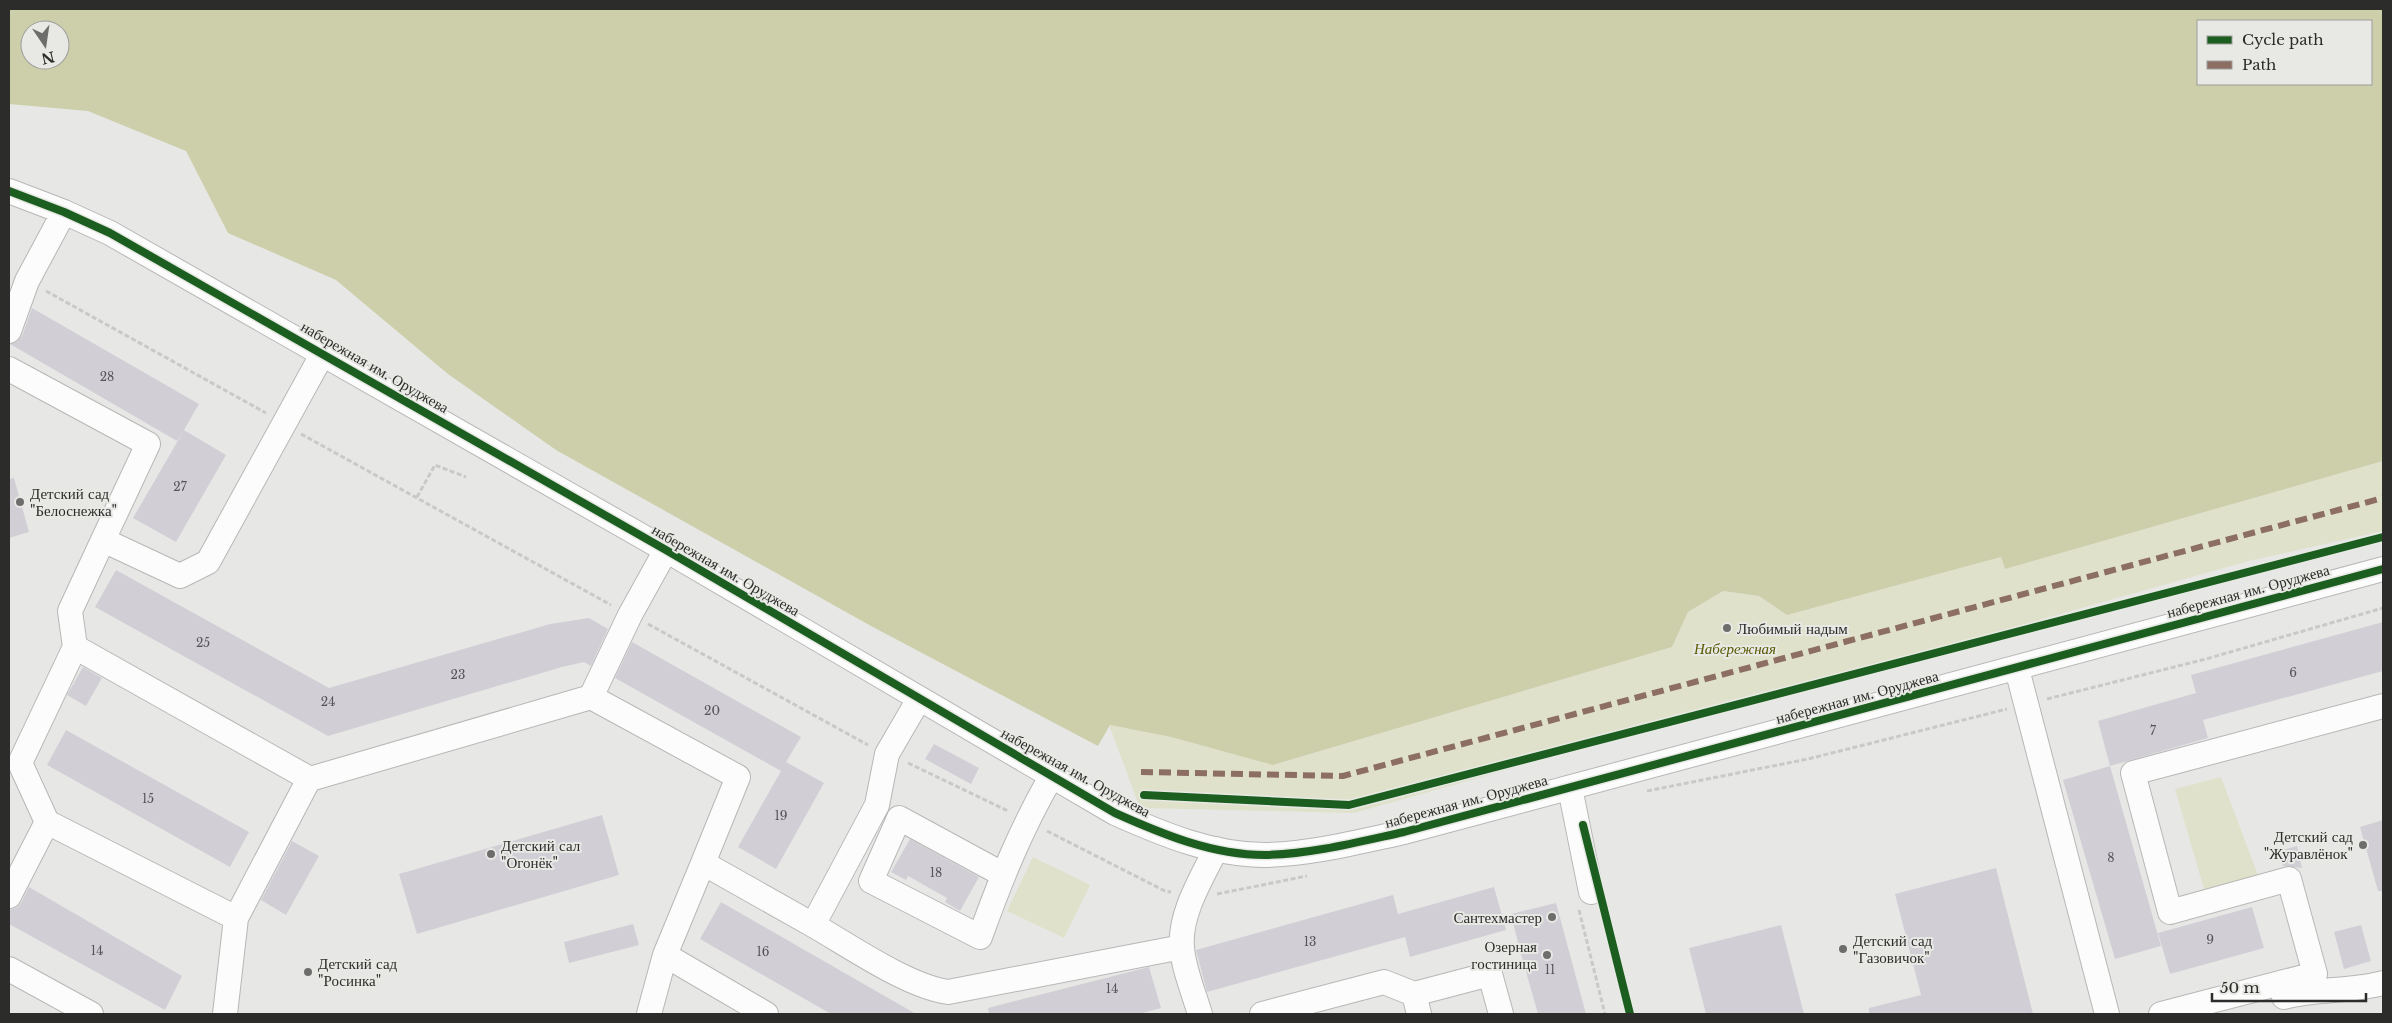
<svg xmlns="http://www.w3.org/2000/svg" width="2392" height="1023" font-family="'Libre Baskerville',serif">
<rect width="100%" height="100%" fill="#e7e8e6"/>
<!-- green -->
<path fill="#dfe1ca" d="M2383,461V531L2249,561L1354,813L1140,808L1109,725L1171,737L1274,765L1672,647L1688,612L1723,591L1759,596L1787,615L2001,557L2005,569Z
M2221,777L2258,875L2204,889L2175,789Z
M1033,857L1090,885L1064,938L1007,911Z"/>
<!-- water -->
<path fill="#cccfaa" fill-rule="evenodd" d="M9,9H2383V461L2005,569L2001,557L1787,615L1759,596L1723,591L1688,612L1672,647L1273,765L1171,737L1110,725L1098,746L871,626L556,450L448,374L336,280L228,233L186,151L88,111L9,104ZM2198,21H2371V84H2198ZM30,30H60V60H30Z"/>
<!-- building -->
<path fill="#d2ced6" d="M32,308L199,404L184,430L226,455L176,542L133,518L183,432L177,441L10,344L17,342L22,336Z
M14,478L29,532L9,538V479Z
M116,570L329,688L550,624L589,618L608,629L591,666L584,662L562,667L328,736L95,607Z
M2383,622V671L2203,720L2208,738L2110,766L2098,721L2196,693L2191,675Z
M632,642L801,737L786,762L824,783L776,869L738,847L781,771L615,678Z
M83,667L102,678L86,706L67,695Z
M66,730L249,832L230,867L47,765Z
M934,744L979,768L971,784L925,759Z
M2110,766L2161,946L2115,959L2063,780Z
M602,815L619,875L417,934L399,874Z
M2383,820V891H2378L2360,827Z
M910,839L979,877L960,911L945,902L947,898L908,876L906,880L891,872Z
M292,841L319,856L286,915L261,900Z
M2297,846L2302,868L2283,866L2279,851Z
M1996,868L2033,1014H1869V1008L1921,995L1895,894Z
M29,887L182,976L165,1010L9,924V910L16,908L21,903Z
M1494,887L1506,930L1410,957L1405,937L1207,992L1196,950L1393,895L1398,914Z
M721,902L916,1014H831L700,939Z
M1556,903L1586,1014H1538L1519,947L1511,914Z
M2252,907L2264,948L2170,974L2158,933Z
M633,924L639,945L569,963L564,942Z
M1781,925L1804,1014H1706L1689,948Z
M2361,925L2371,961L2344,969L2334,932Z
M1149,967L1161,1008L1139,1014H989L988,1008Z"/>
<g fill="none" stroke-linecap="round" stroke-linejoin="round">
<defs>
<path id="minor" d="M9,191L64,212L110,233L666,550L1115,813C1162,834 1212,855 1265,855C1312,854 1358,842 1404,832L2383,569
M9,331L27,281L64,212
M9,369L148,444L103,540L180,576L208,562L323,353
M75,647L310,779L591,697L738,777L703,863
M2017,669L2107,1014
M591,697L630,615L666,550
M1570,788L1591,892
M47,822L236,918
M1002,874L899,818L871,881L980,937C1001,879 1020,831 1051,777
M9,896L47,822L20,763L75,647L70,611L103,540
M813,925C850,946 907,986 948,992L1182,947
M9,969L91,1014
M1414,994L1419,1014
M2284,997C2317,988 2350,992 2383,983
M225,1014L236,918L309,779
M649,1014L665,955
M766,1014L665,955L703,863L813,925L877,805L887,754L919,699
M1200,1014C1194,994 1183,967 1182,947C1179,914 1202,878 1216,849
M1262,1014L1384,982L1414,994L1490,974L1501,1014
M2161,1014L2315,974L2289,879L2170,912L2133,773L2383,706"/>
</defs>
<!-- minor casing -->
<use href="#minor" stroke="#b7b7b6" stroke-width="26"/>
<!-- path -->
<path stroke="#c8c9c8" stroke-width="3" stroke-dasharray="5 2.5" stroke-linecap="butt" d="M46,291L266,413
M301,434L611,605
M417,497L435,465L466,477
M648,624L868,745
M2047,699L2206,659L2383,608
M908,763L1008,811
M1647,791L1808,759L2007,709
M1047,831L1165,891L1171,892
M1217,894L1307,876
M1579,910L1605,1014"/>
<!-- minor -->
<use href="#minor" stroke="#fbfcfb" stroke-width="24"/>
<!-- quiet -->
<path stroke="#8d6e63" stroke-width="6" stroke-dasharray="12 6" stroke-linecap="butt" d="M1141,772L1343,776L2383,498"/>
<defs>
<path id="cycleway" d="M9,191L64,212L110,233L666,550L1115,813C1162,834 1212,855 1265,855C1312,854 1358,842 1404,832L2383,569
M1144,795L1349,805L2383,537
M1583,825L1630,1014"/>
</defs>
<!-- cycleway casing -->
<use href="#cycleway" stroke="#e8e9e5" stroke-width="11"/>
<!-- cycleway -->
<use href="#cycleway" stroke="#1b5e20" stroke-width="8"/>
</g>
<!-- markers -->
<g fill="#6d6e6c" stroke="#e8e9e5" stroke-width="2">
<circle cx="20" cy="502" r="5"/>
<circle cx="1727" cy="628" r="5"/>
<circle cx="2363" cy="845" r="5"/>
<circle cx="491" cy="854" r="5"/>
<circle cx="1552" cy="917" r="5"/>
<circle cx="1843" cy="949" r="5"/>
<circle cx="1547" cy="955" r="5"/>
<circle cx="308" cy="972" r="5"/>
</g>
<g text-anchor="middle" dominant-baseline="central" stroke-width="4" stroke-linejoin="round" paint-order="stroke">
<!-- number labels -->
<g font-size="12" fill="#565456">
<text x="107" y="376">28</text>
<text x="180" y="486">27</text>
<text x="203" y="642">25</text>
<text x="2293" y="672">6</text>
<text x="458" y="674">23</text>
<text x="328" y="701">24</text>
<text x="712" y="710">20</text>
<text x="2153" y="730">7</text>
<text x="148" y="798">15</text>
<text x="781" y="815">19</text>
<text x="2111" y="857">8</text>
<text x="936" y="872">18</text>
<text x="2210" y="939">9</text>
<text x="1310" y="941">13</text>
<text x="97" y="950">14</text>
<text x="763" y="951">16</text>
<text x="1550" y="969">11</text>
<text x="1112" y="988">14</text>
</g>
<!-- street labels -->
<g font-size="15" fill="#2c2c2b" stroke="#e8e9e5">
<text transform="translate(375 367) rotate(30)">набережная им. Оруджева</text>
<text transform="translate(726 570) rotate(30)">набережная им. Оруджева</text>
<text transform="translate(2248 591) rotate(-15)">набережная им. Оруджева</text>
<text transform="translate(1857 697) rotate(-15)">набережная им. Оруджева</text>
<text transform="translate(1076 772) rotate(29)">набережная им. Оруджева</text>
<text transform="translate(1466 801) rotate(-15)">набережная им. Оруджева</text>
</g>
<!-- poi labels -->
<g font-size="15" fill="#2c2c2b" stroke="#e8e9e5" text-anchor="start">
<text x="30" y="493">Детский сад<tspan x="30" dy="17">"Белоснежка"</tspan></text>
<text x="1737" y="628">Любимый надым</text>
<text x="2353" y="836" text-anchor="end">Детский сад<tspan x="2353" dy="17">"Журавлёнок"</tspan></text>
<text x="501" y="845">Детский сал<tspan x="501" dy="17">"Огонёк"</tspan></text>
<text x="1542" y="917" text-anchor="end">Сантехмастер</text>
<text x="1853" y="940">Детский сад<tspan x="1853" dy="17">"Газовичок"</tspan></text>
<text x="1537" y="946" text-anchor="end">Озерная<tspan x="1537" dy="17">гостиница</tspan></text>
<text x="318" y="963">Детский сад<tspan x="318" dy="17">"Росинка"</tspan></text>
</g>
<!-- park labels -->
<g font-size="15" font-style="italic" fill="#5a5a00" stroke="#e8e9e5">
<text x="1735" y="648">Набережная</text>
</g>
</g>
<!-- border -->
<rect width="2392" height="1023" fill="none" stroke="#2c2c2b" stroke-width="20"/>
<!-- legend -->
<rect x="2197" y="20" width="175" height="65" fill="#e8e9e5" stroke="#9d9d9b"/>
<rect x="2207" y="36" width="25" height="8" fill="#1b5e20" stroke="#9d9d9b"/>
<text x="2242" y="45" font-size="15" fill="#2c2c2b">Cycle path</text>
<rect x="2207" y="61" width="25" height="8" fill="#8d6e63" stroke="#9d9d9b"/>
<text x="2242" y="70" font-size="15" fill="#2c2c2b">Path</text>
<!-- north arrow -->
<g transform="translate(45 45) rotate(167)"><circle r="24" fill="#e8e9e5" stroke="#9d9d9b"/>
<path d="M0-4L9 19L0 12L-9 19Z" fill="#6d6e6c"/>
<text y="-8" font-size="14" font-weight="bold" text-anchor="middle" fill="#2c2c2b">N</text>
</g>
<!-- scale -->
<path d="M2212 993v8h154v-8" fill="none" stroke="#2c2c2b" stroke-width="2.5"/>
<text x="2220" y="993" font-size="15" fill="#2c2c2b" stroke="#e8e9e5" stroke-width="4" paint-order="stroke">50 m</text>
</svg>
